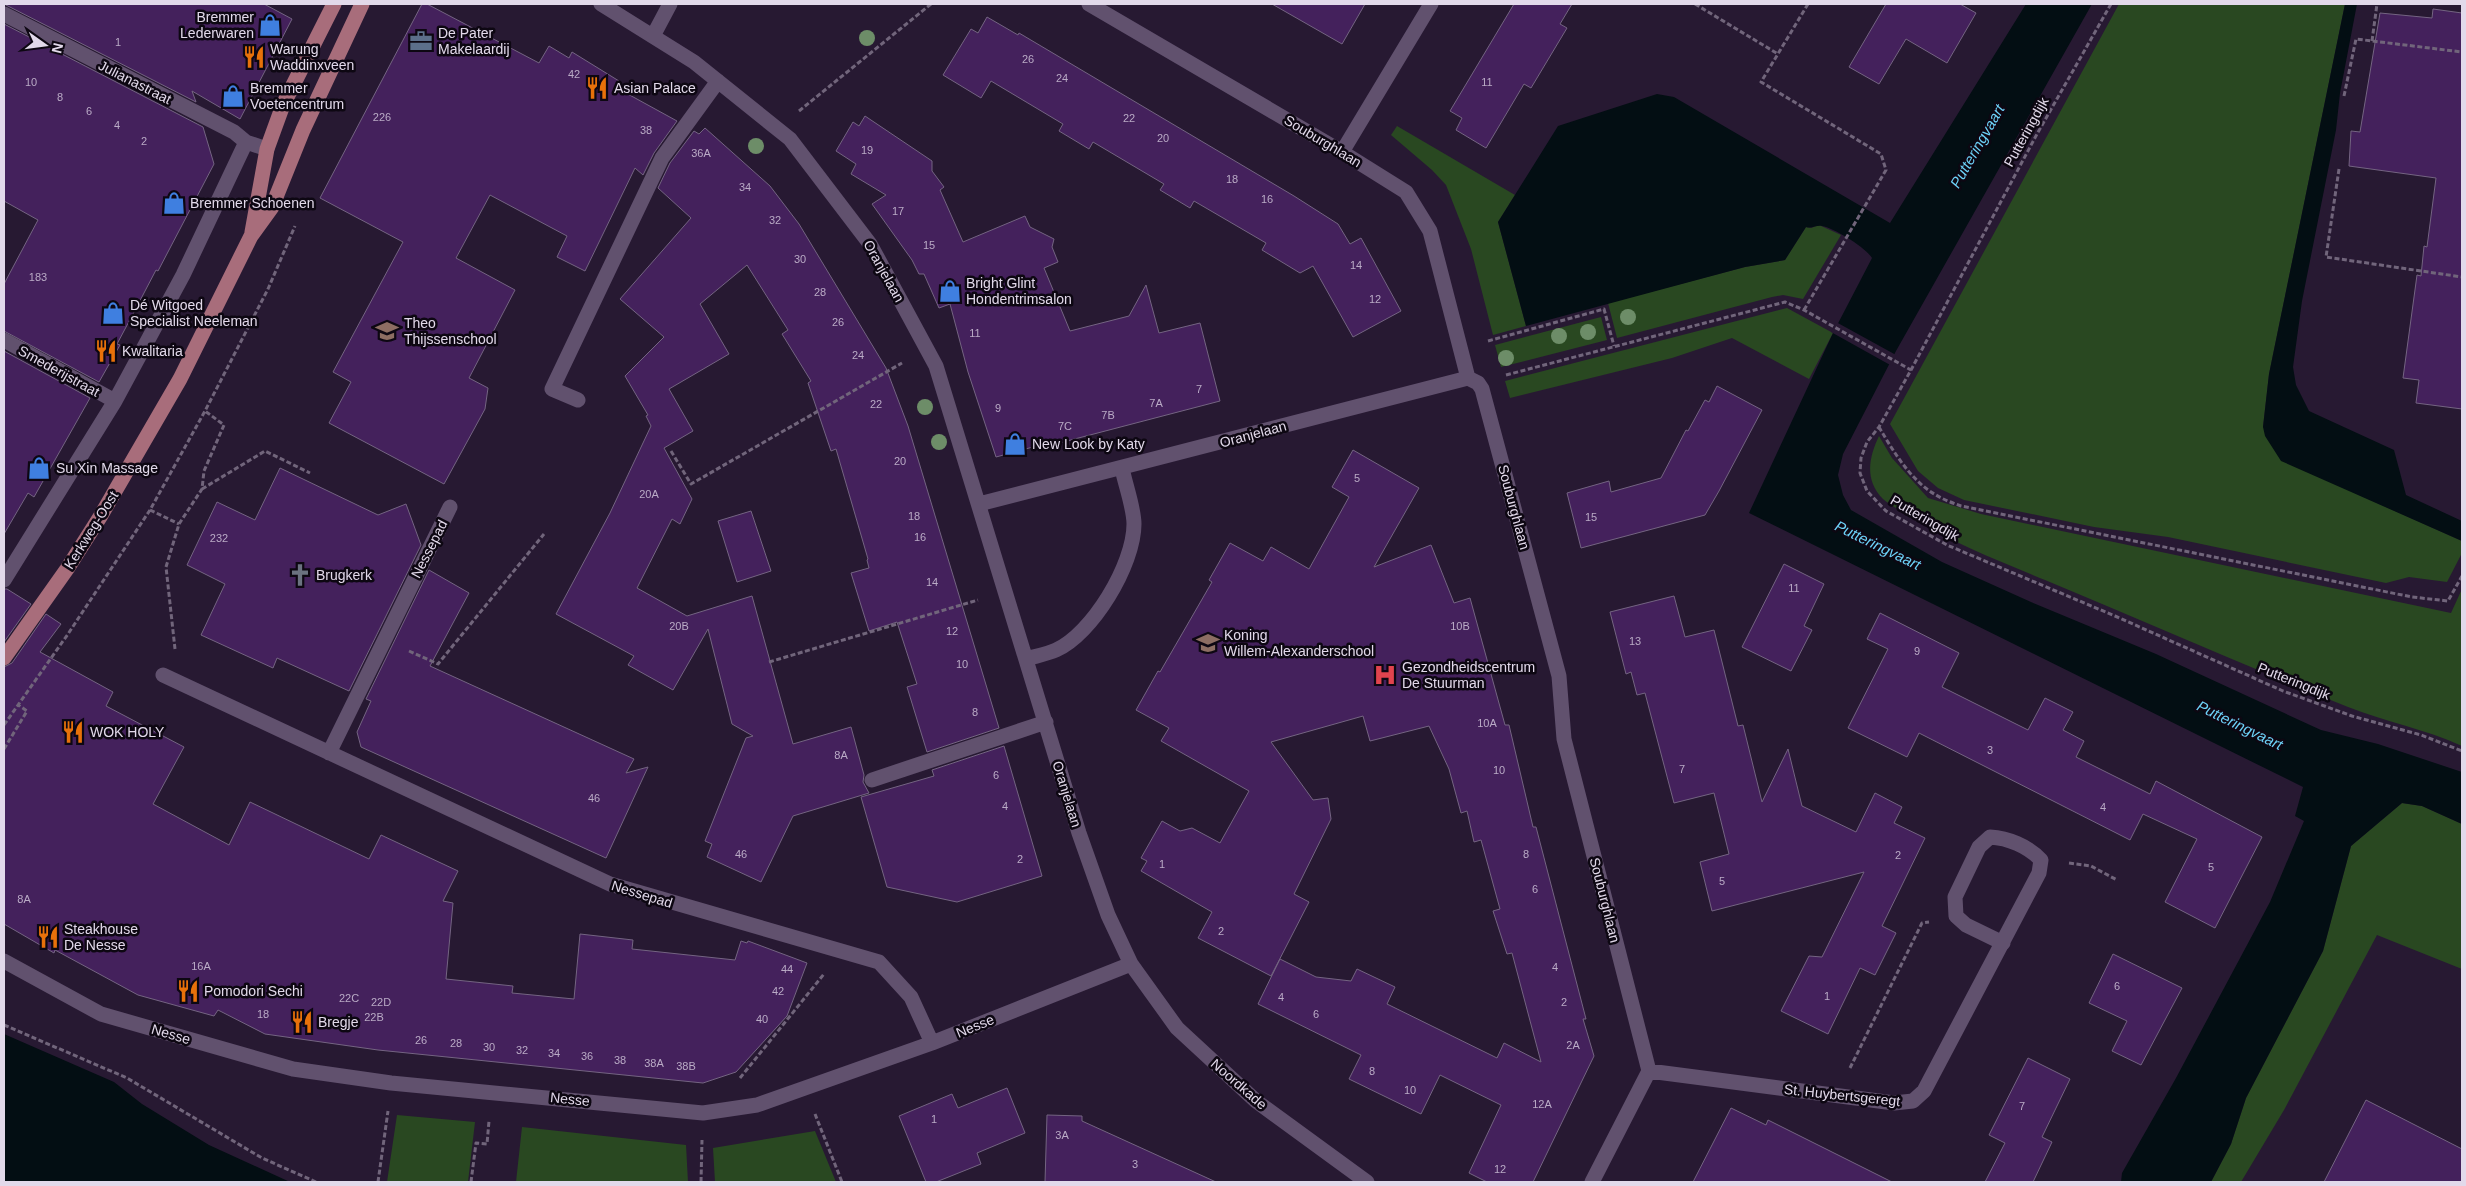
<svg xmlns="http://www.w3.org/2000/svg" width="2466" height="1186" font-family="Helvetica,sans-serif">
<rect width="100%" height="100%" fill="#271932"/>
<!-- green -->
<path fill="#294821" d="M2119,4H2345L2269,374L2263,427L2357,494L2462,541V553L2447,582L2409,577L2386,583L2168,537L2094,527L1964,500L1938,488L1918,471L1890,424Z
M1397,126L1515,195L1498,222L1526,326L1493,335L1471,249L1446,185L1432,170L1391,135Z
M1819,225L1841,235L1803,299L1783,295L1772,297L1617,338L1608,303L1745,267L1785,260L1806,227L1811,228Z
M1787,308L1833,333L1809,379L1732,338L1672,358L1510,398L1505,381Z
M1601,317L1607,340L1501,367L1495,345Z
M1879,436L1892,458L1928,498L1981,514L2451,613L2462,589V746C2425,729 2386,722 2348,707C2246,666 2146,622 2045,580C1999,561 1950,542 1908,515C1900,510 1890,505 1883,499C1864,480 1869,457 1879,436Z
M2402,803L2422,806L2462,824V969L2377,935L2284,1110L2241,1182H2211L2231,1144L2246,1098L2323,951L2351,846Z
M397,1115L475,1122L468,1182H387Z
M522,1127L686,1145L688,1182H516Z
M815,1131L836,1182H715L713,1148Z"/>
<!-- water -->
<path fill="#030e13" d="M2026,4H2092L1896,351L1843,454L1838,475L1843,495L1851,510L1942,562L2031,602L2156,654L2321,730L2378,744L2462,772V824L2422,806L2402,803L2351,846L2323,951L2246,1098L2231,1144L2211,1182H2121L2122,1173L2176,1078L2270,902L2304,821L2295,816L2303,787L1749,513L1833,333L1872,258C1865,247 1834,228 1822,226C1816,225 1812,229 1806,227L1785,260L1745,267L1526,326L1498,222L1558,126L1657,94L1674,97L1890,223Z
M2345,4H2357L2340,93L2336,130L2302,301L2293,367L2296,385L2309,411L2394,450L2406,495L2462,521V541L2281,461L2265,436L2263,427L2269,374Z
M4,1034L114,1082L142,1104L209,1145L290,1182H4Z"/>
<!-- pier -->
<path fill="#271932" d="M1836,322L1896,355L1892,366L1831,332Z"/>
<!-- building -->
<path fill="#44215c" stroke="#746482" d="M4,4H264L292,19L240,119L192,91L196,102Z
M422,4H427L539,63L549,46L569,58L572,52L619,81L615,87L677,121L654,153L643,175L635,168L585,271L557,257L567,236L490,195L456,258L515,290L469,378L488,388L485,409L444,484L329,423L351,382L333,372L403,242L320,198Z
M1272,4H1365L1342,44Z
M1514,4H1572L1560,24L1567,28L1531,88L1524,84L1486,148L1456,130L1462,118L1450,111Z
M1886,4H1960L1976,13L1947,63L1906,39L1879,84L1849,67Z
M2433,9L2462,13V409L2416,403L2419,380L2403,378L2417,275L2421,276L2424,246L2427,247L2436,178L2349,166L2351,131L2360,132L2380,13L2432,18Z
M987,17L1018,35L1019,33L1294,196L1338,224L1350,244L1361,238L1401,311L1353,337L1313,266L1300,273L1262,250L1266,243L1194,201L1190,208L1160,190L1164,184L1093,142L1089,149L1059,131L1063,124L991,81L981,98L943,75L971,29L978,33Z
M4,24L203,127L214,164L158,271L156,270L133,314L117,344L120,345L99,382L4,331V284L38,220L4,201Z
M865,116L932,161V171L944,187L940,190L963,242L1025,216L1030,227L1054,239L1052,247L1058,262L1044,268L1070,331L1129,316L1146,285L1159,333L1200,323L1220,401L1044,447V444L996,457L968,372L950,304L939,308L924,274H919L912,260L872,204L886,195L851,174L856,164L836,151L853,122L859,126Z
M705,128L770,186L799,224L886,368L908,426L999,728L927,752L907,687L917,684L897,622L869,631L851,573L869,568L867,560L868,559L836,449L831,451L808,383L811,381L782,334L788,330L747,265L700,304L729,354L669,389L693,431L664,448L692,499L680,524L672,519L637,588L687,616L752,596L793,744L851,727L864,775L863,782L869,793L793,816L761,882L707,857L712,844L705,841L746,738L753,736L732,724L708,629L673,690L628,665L634,656L556,614L610,513L651,426L646,416L648,415L625,376L664,337L620,299L691,218L658,188L670,163L694,131L699,134Z
M4,351L90,398L34,497L28,493L4,534Z
M1717,386L1762,410L1719,491L1705,515L1581,548L1567,493L1609,481L1611,492L1661,478L1686,430L1688,431L1705,400L1709,402Z
M1353,450L1419,488L1374,567L1431,545L1454,603L1470,598L1505,725H1509L1533,827H1536L1586,1019H1583L1594,1056L1533,1182H1487L1469,1173L1501,1105L1440,1075L1421,1114L1349,1079L1361,1055L1258,1004L1280,959L1316,977L1351,981L1357,969L1395,987L1387,1004L1497,1058L1504,1043L1541,1062L1512,953L1507,954L1493,911L1500,909L1481,840L1474,842L1467,811L1461,813L1449,769L1429,726L1370,741L1363,716L1271,742L1313,800L1328,798L1331,819L1294,894L1309,902L1271,976L1198,938L1212,912L1141,871L1147,861L1141,858L1162,821L1180,831L1192,828L1220,843L1249,791L1161,741L1169,728L1136,710L1158,671L1160,672L1212,582L1209,580L1230,543L1263,561L1271,547L1309,569L1349,497L1332,487Z
M280,468L378,515L406,504L421,545L349,691L277,658L273,668L201,635L225,584L187,565L217,502L255,520Z
M751,511L771,571L737,582L718,521Z
M1784,564L1824,584L1804,626L1812,630L1791,671L1742,647Z
M429,570L469,593L430,666L634,759L626,773L648,767L606,858L361,747L357,732L371,701L366,699Z
M4,589H7L31,604L4,642Z
M1674,596L1685,637L1714,630L1738,726L1743,725L1762,802L1788,749L1802,806L1856,832L1875,793L1902,807L1894,823L1925,838L1882,926L1896,933L1875,975L1860,968L1828,1034L1781,1011L1809,956L1822,957L1864,872L1712,911L1700,862L1729,854L1714,793L1674,803L1645,693L1637,695L1631,672L1626,674L1610,612Z
M1880,613L1959,653L1942,687L2028,730L2045,698L2073,712L2063,730L2084,741L2076,757L2150,794L2156,781L2262,837L2215,928L2165,902L2197,839L2143,814L2130,840L1919,733L1907,757L1848,728L1888,649L1867,639Z
M46,614L61,624L40,652L113,692L106,706L184,747L153,804L229,845L250,802L369,859L381,835L458,871L443,901L453,903L446,979L513,986L512,993L574,999L580,934L633,940L632,949L735,960L741,941L747,943L748,941L807,963L787,1016L736,1072L703,1083L378,1050L265,1034L218,1010L214,1016L138,995L55,950L54,953L4,924V667L12,663Z
M1004,746L1042,876L957,902L887,887L861,797L934,776L932,770Z
M2113,954L2182,988L2141,1065L2112,1051L2127,1021L2089,1003Z
M2028,1058L2070,1079L2042,1137L2052,1142L2033,1182H1985L2005,1143L1989,1135Z
M1007,1088L1025,1133L977,1153L981,1164L936,1182H926L899,1116L952,1094L958,1108Z
M2366,1100L2462,1149V1182H2324Z
M1731,1108L1766,1125L1768,1120L1892,1182H1693Z
M1047,1115L1082,1116V1121L1216,1182H1045Z"/>
<g fill="none" stroke-linecap="round" stroke-linejoin="round">
<!-- path -->
<path stroke="#71657b" stroke-width="3" stroke-dasharray="5 2.5" stroke-linecap="butt" d="M1695,4L1778,54
M2111,4L2037,134L1911,370L1879,427L1867,442L1861,458L1860,473L1867,491L1886,511L1947,545L2115,616L2283,691L2352,716L2421,735L2462,751
M2372,41L2377,4
M2344,96L2356,39L2462,52
M799,111L931,4
M2339,169L2326,257L2462,277
M1804,310L1886,170L1881,154L1761,82L1808,4
M1488,341L1604,309L1614,346
M1506,375L1785,302L1804,310L1911,370
M1879,427C1893,451 1911,481 1936,495C1944,500 1953,503 1961,506L2412,597L2448,601L2462,576
M671,451L691,484L902,363
M202,489L265,451L310,473
M150,510L179,524
M175,649L166,567L179,524L202,489L204,471L224,425L205,411
M409,651L438,664L544,534
M769,662L978,600
M4,725L68,634L150,510L205,411L268,289L295,226
M4,749L27,711L17,704
M2069,863L2091,866L2117,880
M4,1025L127,1078L262,1158L316,1182
M1850,1068L1922,923L1929,922
M740,1078L824,974
M815,1114L842,1182
M378,1182L388,1111
M471,1182L476,1143L487,1144L489,1121
M701,1182L702,1140"/>
<!-- minor -->
<path stroke="#61516e" stroke-width="15" d="M601,4L694,62L790,139L870,244L936,366L1079,833L1108,915L1131,964L1177,1028L1256,1101L1367,1182
M1089,4L1342,152L1406,192L1430,231L1468,378L1478,383L1482,389L1559,676L1564,739L1649,1071L1592,1182
M4,14L234,132L246,142L267,149
M653,36L670,4
M1342,152L1431,4
M4,340L115,401
M578,400L552,389L662,158L718,81
M979,504L1468,378
M4,580L115,401L183,275L246,142
M1026,659C1036,656 1047,654 1056,650C1092,634 1134,565 1134,524C1134,508 1125,484 1122,468
M163,675L610,884L879,962L911,997L932,1043
M329,753L450,507
M872,780L1046,722
M4,961L101,1014L293,1069L391,1083L703,1113L757,1105L805,1088L932,1043L1131,964
M1649,1071L1894,1103L1913,1101L1924,1091L2039,873L2041,860C2028,846 2008,838 1990,837L1979,847L1955,897L1956,916L1966,925L2003,943"/>
<!-- major -->
<path stroke="#a86d7b" stroke-width="15" d="M252,232L267,149L283,105L334,4
M4,658L67,569L100,517L180,379L251,236L272,207L303,130L362,4"/>
</g>
<!-- trees -->
<g fill="#6d8d68">
<circle cx="867" cy="38" r="8"/>
<circle cx="756" cy="146" r="8"/>
<circle cx="1628" cy="317" r="8"/>
<circle cx="1588" cy="332" r="8"/>
<circle cx="1559" cy="336" r="8"/>
<circle cx="1506" cy="358" r="8"/>
<circle cx="925" cy="407" r="8"/>
<circle cx="939" cy="442" r="8"/>
</g>
<!-- icons -->
<defs>
<symbol id="shop-bare" viewBox="-9 -9 18 18"><path d="M-5-2.5h2.3a2.7 3.5 0 0 1 5.4 0H5L5.5 6h-11ZM-1.5-2.5h3a1.5 2.3 0 0 0-3 0Z" fill="#3f7fe0" stroke="#0d0712" stroke-width="2.5" paint-order="stroke"/></symbol>
<symbol id="office-bare" viewBox="-9 -9 18 18"><path d="M-6-3h4V-5.5h4V-3h4V5H-6ZM-1-4.5V-3h2v-1.5ZM-6 0V1H6V0Z" fill="#5c6f8a" stroke="#0d0712" stroke-width="2.5" paint-order="stroke"/></symbol>
<symbol id="restaurant-bare" viewBox="-9 -9 18 18"><path d="M-5-6h1v4h1v-4h1v4h1v-4h1v5L-1.5 .5V6h-2V.5L-5-1ZM5-6V6H3V1.5H1.5Q1.5-4 5-6Z" fill="#e8710a" stroke="#0d0712" stroke-width="2.5" paint-order="stroke"/></symbol>
<symbol id="school-bare" viewBox="-9 -9 18 18"><path d="M0-5L7-2L0 1L-7-2ZM-4 1L0 2.5L4 1V4Q0 6-4 4Z" fill="#8d6e63" stroke="#0d0712" stroke-width="2.5" paint-order="stroke"/></symbol>
<symbol id="church-bare" viewBox="-9 -9 18 18"><path d="M-1.2-6h2.4v3.5h3.3v2.4h-3.3V6h-2.4V-.1h-3.3v-2.4h3.3Z" fill="#6b7280" stroke="#0d0712" stroke-width="2.5" paint-order="stroke"/></symbol>
<symbol id="hospital-bare" viewBox="-9 -9 18 18"><path d="M-5-5h3v3.5h4V-5h3V5h-3V1.5h-4V5h-3Z" fill="#e0444e" stroke="#0d0712" stroke-width="2.5" paint-order="stroke"/></symbol>
</defs>
<g fill-rule="evenodd">
<use href="#shop-bare" x="254" y="9" width="32" height="32"/>
<use href="#office-bare" x="405" y="25" width="32" height="32"/>
<use href="#restaurant-bare" x="238" y="41" width="32" height="32"/>
<use href="#restaurant-bare" x="581" y="72" width="32" height="32"/>
<use href="#shop-bare" x="217" y="80" width="32" height="32"/>
<use href="#shop-bare" x="158" y="187" width="32" height="32"/>
<use href="#shop-bare" x="934" y="275" width="32" height="32"/>
<use href="#shop-bare" x="97" y="297" width="32" height="32"/>
<use href="#school-bare" x="371" y="315" width="32" height="32"/>
<use href="#restaurant-bare" x="90" y="335" width="32" height="32"/>
<use href="#shop-bare" x="999" y="428" width="32" height="32"/>
<use href="#shop-bare" x="23" y="452" width="32" height="32"/>
<use href="#church-bare" x="284" y="559" width="32" height="32"/>
<use href="#school-bare" x="1192" y="627" width="32" height="32"/>
<use href="#hospital-bare" x="1369" y="659" width="32" height="32"/>
<use href="#restaurant-bare" x="57" y="716" width="32" height="32"/>
<use href="#restaurant-bare" x="32" y="921" width="32" height="32"/>
<use href="#restaurant-bare" x="172" y="975" width="32" height="32"/>
<use href="#restaurant-bare" x="286" y="1006" width="32" height="32"/>
</g>
<g text-anchor="middle" dominant-baseline="central" stroke-width="5" stroke-linejoin="round" paint-order="stroke">
<!-- number labels -->
<g font-size="11" fill="#baabc6">
<text x="118" y="42">1</text>
<text x="1028" y="59">26</text>
<text x="574" y="74">42</text>
<text x="1062" y="78">24</text>
<text x="31" y="82">10</text>
<text x="1487" y="82">11</text>
<text x="60" y="97">8</text>
<text x="89" y="111">6</text>
<text x="382" y="117">226</text>
<text x="1129" y="118">22</text>
<text x="117" y="125">4</text>
<text x="646" y="130">38</text>
<text x="1163" y="138">20</text>
<text x="144" y="141">2</text>
<text x="867" y="150">19</text>
<text x="701" y="153">36A</text>
<text x="1232" y="179">18</text>
<text x="745" y="187">34</text>
<text x="1267" y="199">16</text>
<text x="898" y="211">17</text>
<text x="775" y="220">32</text>
<text x="929" y="245">15</text>
<text x="800" y="259">30</text>
<text x="1356" y="265">14</text>
<text x="38" y="277">183</text>
<text x="820" y="292">28</text>
<text x="1375" y="299">12</text>
<text x="838" y="322">26</text>
<text x="975" y="333">11</text>
<text x="858" y="355">24</text>
<text x="1199" y="389">7</text>
<text x="1156" y="403">7A</text>
<text x="876" y="404">22</text>
<text x="998" y="408">9</text>
<text x="1108" y="415">7B</text>
<text x="1065" y="426">7C</text>
<text x="900" y="461">20</text>
<text x="1357" y="478">5</text>
<text x="649" y="494">20A</text>
<text x="914" y="516">18</text>
<text x="1591" y="517">15</text>
<text x="920" y="537">16</text>
<text x="219" y="538">232</text>
<text x="932" y="582">14</text>
<text x="1794" y="588">11</text>
<text x="679" y="626">20B</text>
<text x="1460" y="626">10B</text>
<text x="952" y="631">12</text>
<text x="1635" y="641">13</text>
<text x="1917" y="651">9</text>
<text x="962" y="664">10</text>
<text x="975" y="712">8</text>
<text x="1487" y="723">10A</text>
<text x="1990" y="750">3</text>
<text x="841" y="755">8A</text>
<text x="1682" y="769">7</text>
<text x="1499" y="770">10</text>
<text x="996" y="775">6</text>
<text x="594" y="798">46</text>
<text x="1005" y="806">4</text>
<text x="2103" y="807">4</text>
<text x="741" y="854">46</text>
<text x="1526" y="854">8</text>
<text x="1898" y="855">2</text>
<text x="1020" y="859">2</text>
<text x="1162" y="864">1</text>
<text x="2211" y="867">5</text>
<text x="1722" y="881">5</text>
<text x="1535" y="889">6</text>
<text x="24" y="899">8A</text>
<text x="1221" y="931">2</text>
<text x="201" y="966">16A</text>
<text x="1555" y="967">4</text>
<text x="787" y="969">44</text>
<text x="2117" y="986">6</text>
<text x="778" y="991">42</text>
<text x="1827" y="996">1</text>
<text x="1281" y="997">4</text>
<text x="349" y="998">22C</text>
<text x="381" y="1002">22D</text>
<text x="1564" y="1002">2</text>
<text x="263" y="1014">18</text>
<text x="1316" y="1014">6</text>
<text x="374" y="1017">22B</text>
<text x="762" y="1019">40</text>
<text x="421" y="1040">26</text>
<text x="456" y="1043">28</text>
<text x="1573" y="1045">2A</text>
<text x="489" y="1047">30</text>
<text x="522" y="1050">32</text>
<text x="554" y="1053">34</text>
<text x="587" y="1056">36</text>
<text x="620" y="1060">38</text>
<text x="654" y="1063">38A</text>
<text x="686" y="1066">38B</text>
<text x="1372" y="1071">8</text>
<text x="1410" y="1090">10</text>
<text x="1542" y="1104">12A</text>
<text x="2022" y="1106">7</text>
<text x="934" y="1119">1</text>
<text x="1062" y="1135">3A</text>
<text x="1135" y="1164">3</text>
<text x="1500" y="1169">12</text>
</g>
<!-- poi labels -->
<g font-size="14" fill="#e2d9ea" stroke="#0d0712" text-anchor="start">
<text x="254" y="17" text-anchor="end">Bremmer<tspan x="254" dy="16">Lederwaren</tspan></text>
<text x="438" y="33">De Pater<tspan x="438" dy="16">Makelaardij</tspan></text>
<text x="270" y="49">Warung<tspan x="270" dy="16">Waddinxveen</tspan></text>
<text x="250" y="88">Bremmer<tspan x="250" dy="16">Voetencentrum</tspan></text>
<text x="614" y="88">Asian Palace</text>
<text x="190" y="203">Bremmer Schoenen</text>
<text x="966" y="283">Bright Glint<tspan x="966" dy="16">Hondentrimsalon</tspan></text>
<text x="130" y="305">Dé Witgoed<tspan x="130" dy="16">Specialist Neeleman</tspan></text>
<text x="404" y="323">Theo<tspan x="404" dy="16">Thijssenschool</tspan></text>
<text x="122" y="351">Kwalitaria</text>
<text x="1032" y="444">New Look by Katy</text>
<text x="56" y="468">Su Xin Massage</text>
<text x="316" y="575">Brugkerk</text>
<text x="1224" y="635">Koning<tspan x="1224" dy="16">Willem-Alexanderschool</tspan></text>
<text x="1402" y="667">Gezondheidscentrum<tspan x="1402" dy="16">De Stuurman</tspan></text>
<text x="90" y="732">WOK HOLY</text>
<text x="64" y="929">Steakhouse<tspan x="64" dy="16">De Nesse</tspan></text>
<text x="204" y="991">Pomodori Sechi</text>
<text x="318" y="1022">Bregje</text>
</g>
<!-- street labels -->
<g font-size="14" fill="#e2d9ea" stroke="#0d0712">
<text transform="translate(135 82) rotate(27)">Julianastraat</text>
<text transform="translate(2026 132) rotate(-61)">Putteringdijk</text>
<text transform="translate(1323 141) rotate(31)">Souburghlaan</text>
<text transform="translate(884 271) rotate(61)">Oranjelaan</text>
<text transform="translate(59 371) rotate(29)">Smederijstraat</text>
<text transform="translate(1253 434) rotate(-15)">Oranjelaan</text>
<text transform="translate(1514 507) rotate(75)">Souburghlaan</text>
<text transform="translate(1925 518) rotate(30)">Putteringdijk</text>
<text transform="translate(91 530) rotate(-58)">Kerkweg-Oost</text>
<text transform="translate(429 549) rotate(-63)">Nessepad</text>
<text transform="translate(2294 681) rotate(22)">Putteringdijk</text>
<text transform="translate(1067 794) rotate(73)">Oranjelaan</text>
<text transform="translate(642 894) rotate(17)">Nessepad</text>
<text transform="translate(1605 900) rotate(76)">Souburghlaan</text>
<text transform="translate(975 1026) rotate(-22)">Nesse</text>
<text transform="translate(171 1034) rotate(16)">Nesse</text>
<text transform="translate(1239 1084) rotate(41)">Noordkade</text>
<text transform="translate(1842 1095) rotate(6)">St. Huybertsgeregt</text>
<text transform="translate(570 1099) rotate(6)">Nesse</text>
</g>
<!-- water labels -->
<g font-size="15" font-style="italic" fill="#6dd2f8" stroke="#0d0712">
<text transform="translate(1977 146) rotate(-60)">Putteringvaart</text>
<text transform="translate(1878 545) rotate(26)">Putteringvaart</text>
<text transform="translate(2240 725) rotate(26)">Putteringvaart</text>
</g>
</g>
<!-- border -->
<rect width="2466" height="1186" fill="none" stroke="#e2d9ea" stroke-width="10"/>
<!-- north arrow -->
<g transform="translate(45 45) rotate(104)" stroke="#0d0712" stroke-width="4" paint-order="stroke">
<path d="M0-4L9 19L0 12L-9 19Z" fill="#e2d9ea"/>
<text y="-8" font-size="14" font-weight="bold" text-anchor="middle" fill="#e2d9ea">N</text>
</g>
</svg>
